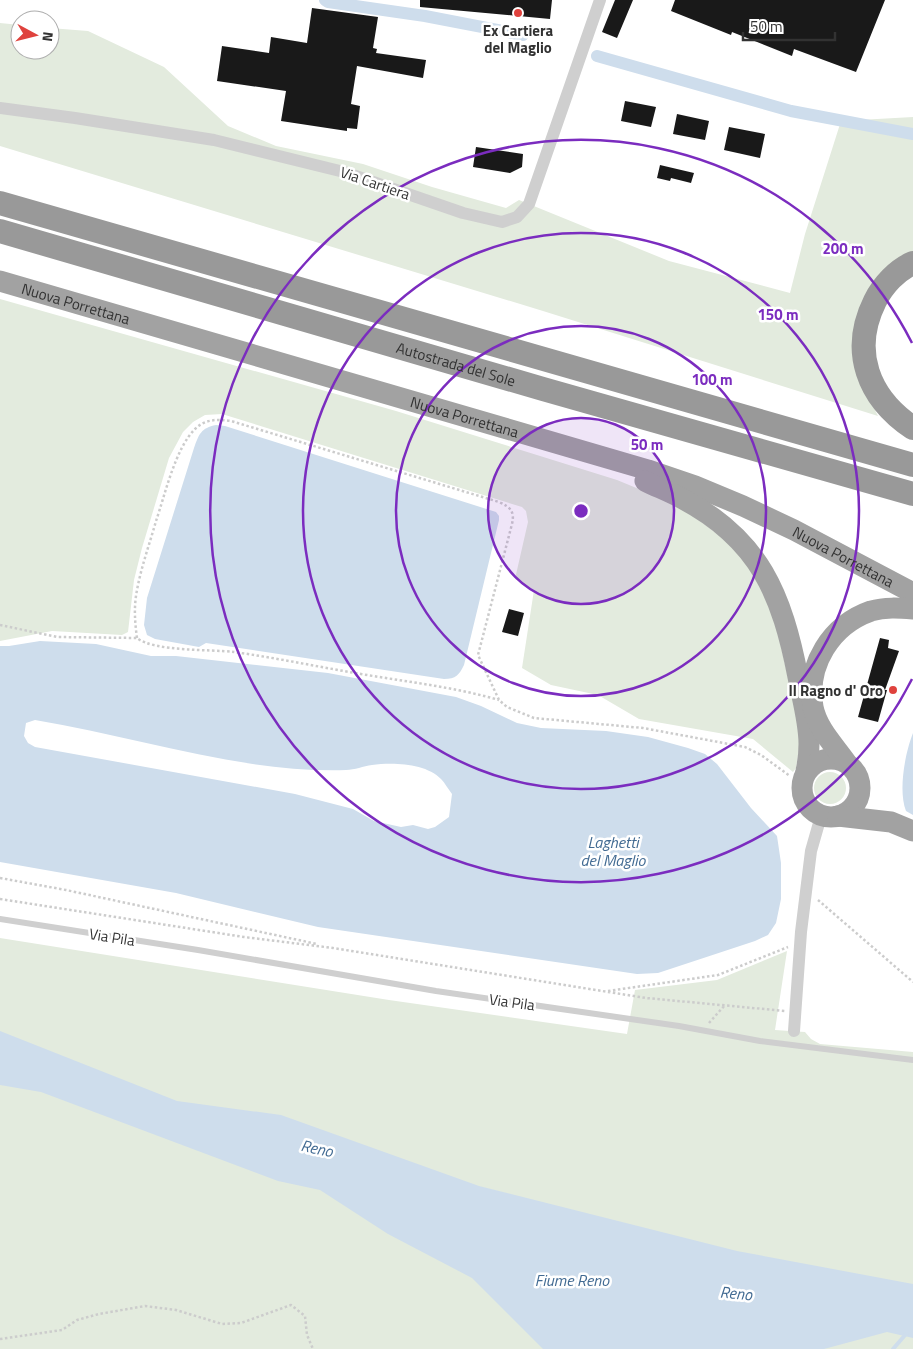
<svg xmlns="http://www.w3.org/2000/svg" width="913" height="1349" font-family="'Titillium Web',sans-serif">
<rect width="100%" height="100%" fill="#fff"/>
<!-- green -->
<path fill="#e3ebde" d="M0,23L20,25V50H50V28L88,31L164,67L228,126L276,146L363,164L432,187L506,208L519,200L669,261L790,293L805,234L841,121L913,117V259L893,268L861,383L878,416L543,311L0,146Z
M0,299L396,411L617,480L680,506L728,542L742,555L772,606L801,736L796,768L793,772L753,739L639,719L598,695L551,685L522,668L534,590L515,579L528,522L526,511L522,507L222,414L205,415L193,422L183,432L169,458L142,548L134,580L128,632L122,635L52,631L0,641Z
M814 788a16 16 0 1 1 32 0a16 16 0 1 1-32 0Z
M0,938L389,1000L627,1034L635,990L717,980L787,951L775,1030L805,1032L811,1039L820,1044L913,1052V1349H0Z"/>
<!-- water -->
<path fill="#ceddec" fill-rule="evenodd" d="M216,425L225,426L496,512L499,516V520L464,665C459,675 456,679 444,679L206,643L199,647L155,639L147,635L144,625L147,598L194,448C199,434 201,428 216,425Z
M40,641L96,644L151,656H176L328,673L456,697L481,706L517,723L541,728L606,731L648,737L688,748L705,754L717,764L751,808L777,836L781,863V899L776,923L768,935L755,941L658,973L637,974L318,927L176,893L0,862V646H9ZM35,720C139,737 239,773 346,770C355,770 363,766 372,765C392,762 426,763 441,779C445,783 448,789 452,794L449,817L435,827L428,829L413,825L401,827L374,821L353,809L295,794L35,747L28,743L24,736L26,723Z
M913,733V815L906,811C898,791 905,753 913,733Z
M0,1031L177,1101L281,1115L479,1186L737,1251L913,1284V1338L887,1332L824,1349H543L472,1278L388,1234L320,1190L278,1181L41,1092L0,1085Z"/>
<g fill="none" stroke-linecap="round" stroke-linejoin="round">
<!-- stream -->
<path stroke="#ceddec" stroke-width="4" d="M893,1349L906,1334"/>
<!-- canal -->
<path stroke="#ceddec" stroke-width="12" d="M325,0L328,2L425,16L523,35
M597,56L791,111L913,134"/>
</g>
<!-- building -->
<path fill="#191919" d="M420,0H552L550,19L420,7Z
M615,0H633L617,38L602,32Z
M675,0H885L856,72L794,49L792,56L732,32L731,35L671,11Z
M312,8L378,17L373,48L377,49L376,53L426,60L423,78L357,66L351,104L360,106L357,129L347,128V131L281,121L286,91L217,81L222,46L269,53L271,37L307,43Z
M625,101L656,107L651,127L621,121Z
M677,114L709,121L705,140L673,134Z
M729,127L765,134L760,158L724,150Z
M476,147L523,154L522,167L510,173L473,167Z
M660,165L694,173L691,183L671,178L670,181L657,178Z
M509,609L524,613L518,636L502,632Z
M880,638L889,640L888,648L899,651L885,690H887L878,722L858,717Z"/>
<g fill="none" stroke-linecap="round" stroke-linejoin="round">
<!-- path -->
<path stroke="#ccc" stroke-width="2.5" stroke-dasharray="2.5 2.5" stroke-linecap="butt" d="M0,625L57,637L137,638C155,652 210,649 234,652C277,658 319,667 361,674C408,682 454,687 499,700
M137,638C135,623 134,610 136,596C140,570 149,546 156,521C165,495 175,449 195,429C205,419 217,419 231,421L499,502C510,507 515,511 512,524L478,655L499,700L507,707L534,718L643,728L745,747L761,755L790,776
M0,878L66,890L317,944
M0,899L244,937L333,948L646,998L785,1011
M818,900L913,982
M608,991L718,975L788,947
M709,1023L725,1005
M0,1339L62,1330L77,1320L99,1314L145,1306L176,1310L222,1324L241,1323L291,1305L305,1316L307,1335L313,1349"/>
<!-- service -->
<path stroke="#cfcfcf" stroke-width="6" d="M0,919L198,950L436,991L679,1026L760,1041L913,1060"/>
<!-- minor -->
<path stroke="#cfcfcf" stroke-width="12" d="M0,108L75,118L214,140L344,172L463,213L502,222L517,217L529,204L600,0
M794,1031L801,932L811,851L821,816"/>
<!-- trunk -->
<g stroke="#a2a2a2" stroke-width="21">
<path id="s1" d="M0,281L648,470L695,486L743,506L794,530L913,593"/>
<path d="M645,481C657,487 670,492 683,499C760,540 782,595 798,677C802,698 809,722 809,744C809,753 808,762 806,771"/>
<circle cx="831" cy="788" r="29"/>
<path d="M846,762C834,745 817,728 813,707C806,665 831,625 871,611C885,607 899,608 913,609"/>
<path d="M838,816L891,822L913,831"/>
</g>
<!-- motorway -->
<g stroke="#999" stroke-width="24">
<path d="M0,203L913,465"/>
<path id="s2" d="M0,231L543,389L913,494"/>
<path d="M913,263C897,270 883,285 875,301C850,351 868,398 913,428"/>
</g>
</g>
<!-- distance rings -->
<circle cx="581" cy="511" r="93" fill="#7b2cbf" fill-opacity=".12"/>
<g fill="none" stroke="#7b2cbf" stroke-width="2.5">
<circle cx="581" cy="511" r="93"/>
<circle cx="581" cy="511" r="185"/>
<circle cx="581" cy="511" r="278"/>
<path d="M912 679A371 371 0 1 1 912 343"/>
</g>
<!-- markers -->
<g fill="#df423d" stroke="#fff" stroke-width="2">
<circle cx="518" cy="13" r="5"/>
<circle cx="893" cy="690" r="5"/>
</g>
<g text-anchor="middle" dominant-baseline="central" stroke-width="5" stroke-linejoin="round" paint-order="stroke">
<!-- poi labels -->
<g font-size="15" font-weight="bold" fill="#323232" stroke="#fff">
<text x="518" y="30">Ex Cartiera<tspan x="518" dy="17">del Maglio</tspan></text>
<text x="883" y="690" text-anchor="end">Il Ragno d' Oro</text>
</g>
<!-- street labels -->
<g font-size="15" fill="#323232" stroke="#fff">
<text transform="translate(375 183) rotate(19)">Via Cartiera</text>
<text stroke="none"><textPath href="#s1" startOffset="79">Nuova Porrettana</textPath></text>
<text stroke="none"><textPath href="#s2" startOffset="475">Autostrada del Sole</textPath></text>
<text stroke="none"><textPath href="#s1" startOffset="484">Nuova Porrettana</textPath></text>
<text stroke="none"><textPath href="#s1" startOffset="889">Nuova Porrettana</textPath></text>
<text transform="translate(112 937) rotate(9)">Via Pila</text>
<text transform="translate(512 1002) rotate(8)">Via Pila</text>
</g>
<!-- water labels -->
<g font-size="16" font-style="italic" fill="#416a92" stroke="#fff">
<text x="613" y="842">Laghetti<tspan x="613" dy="18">del Maglio</tspan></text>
<text transform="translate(317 1148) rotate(12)">Reno</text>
<text x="572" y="1280">Fiume Reno</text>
<text transform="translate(736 1293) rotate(5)">Reno</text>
</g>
</g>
<circle cx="581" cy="511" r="8" fill="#7b2cbf" stroke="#fff" stroke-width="2.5"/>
<g font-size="15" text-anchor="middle" font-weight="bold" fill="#7b2cbf" stroke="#fff" stroke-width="5" stroke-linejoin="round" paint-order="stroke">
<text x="843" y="254">200 m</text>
<text x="778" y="320">150 m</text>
<text x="712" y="385">100 m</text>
<text x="647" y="450">50 m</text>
</g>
<!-- north arrow -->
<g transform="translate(35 35) rotate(97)"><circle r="24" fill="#ffffff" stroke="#adadad"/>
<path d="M0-4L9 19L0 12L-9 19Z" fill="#df423d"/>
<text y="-8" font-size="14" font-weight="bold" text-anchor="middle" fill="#323232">N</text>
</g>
<!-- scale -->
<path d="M743 32v8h92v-8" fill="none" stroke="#323232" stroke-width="2.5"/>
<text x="750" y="32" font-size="15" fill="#323232" stroke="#ffffff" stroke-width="4" paint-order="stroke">50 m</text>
</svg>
